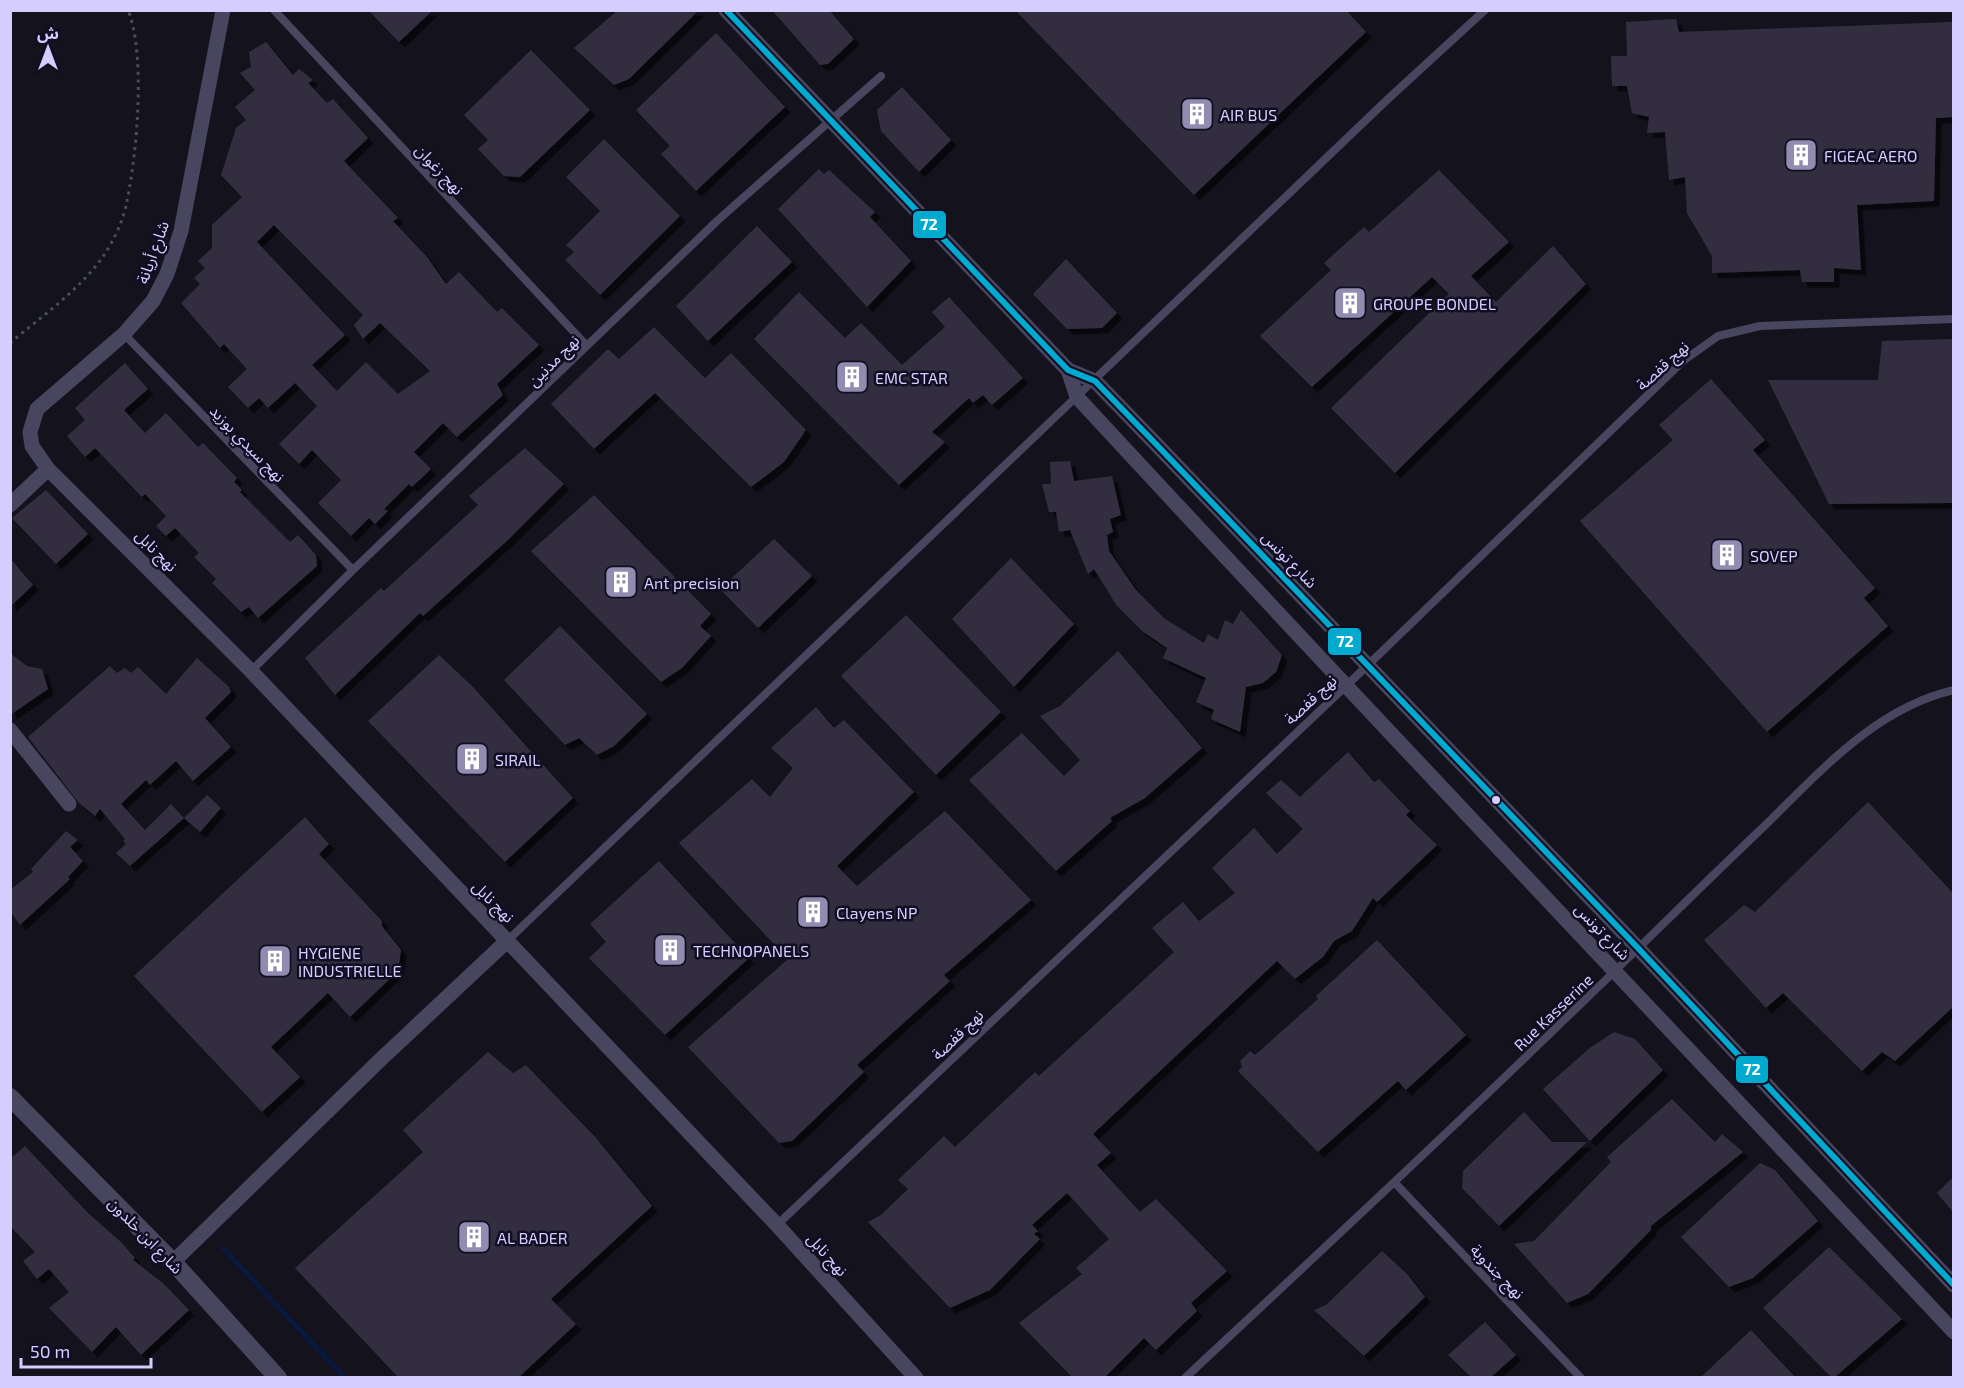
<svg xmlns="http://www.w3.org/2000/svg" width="1964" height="1388" font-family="'Exo 2','Noto Sans Arabic',sans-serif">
<defs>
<filter id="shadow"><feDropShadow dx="5.5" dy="5.5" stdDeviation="0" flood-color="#0009"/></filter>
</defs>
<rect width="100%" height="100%" fill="#14121d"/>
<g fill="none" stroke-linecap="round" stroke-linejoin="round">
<!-- stream -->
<path stroke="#09183d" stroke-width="5" d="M223,1248L345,1378"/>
</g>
<!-- building -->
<path fill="#322f3f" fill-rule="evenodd" filter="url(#shadow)" d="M368,10H433L399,42Z
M618,10H699L629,79L614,85L574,48Z
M772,10H829L854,39L828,64L820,65Z
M1015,10H1346L1366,32L1194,195Z
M1676,19L1679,32L1953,22V117L1936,118L1934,201L1857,205L1861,270L1834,268V282H1802L1800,270L1712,273V256L1687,213L1685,177L1669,180L1665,132L1647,133L1649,117L1632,113L1627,86H1612L1611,56H1627L1626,22Z
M716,33L785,107L696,191L661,154L670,146L636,110Z
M266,42L293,75L299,69L313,80L308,83L327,103L333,99L368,138L344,161L398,218L393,221L427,257L446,284L459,272L497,312L502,308L539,345L497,384L503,395L457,437L443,423L414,452L431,469L412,487L409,484L384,509L388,511L375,524L369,518L351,536L318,503L341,480L312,450L299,464L279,444L317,406L295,383L268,408L259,398L248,408L228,387L247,369L224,344L220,348L181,303L200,284L194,278L205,268L198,261L212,248V225L242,197L221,175L236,128L246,120L235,107L255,90L240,73L251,67L249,52ZM274,225L363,315L354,325L363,339L380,323L430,371L398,394L366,362L337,391L312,365L345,335L257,242Z
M531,50L590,110L520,177L504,176L478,149L488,140L464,115Z
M902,87L951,140L919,172L881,131L877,110Z
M604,139L680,216L600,295L565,260L574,252L566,245L600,211L566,177Z
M819,169L824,174L829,170L875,212L870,217L911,261L867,307L778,209Z
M1439,170L1509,242L1471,276L1496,302L1553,246L1586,284L1395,473L1331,408L1449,294L1432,277L1312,387L1260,336L1331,270L1324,263L1364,227L1369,232Z
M757,226L792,262L708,341L676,306Z
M1066,259L1117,313L1102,328L1067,329L1033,294Z
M799,292L845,338L861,323L902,365L945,327L932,312L949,297L1023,378L992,405L983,395L973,403L969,398L932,432L945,442L899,485L754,339Z
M654,327L705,378L731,353L806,430L784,462L751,487L655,393L594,449L551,404L608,349L619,359Z
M1953,339V503L1829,504L1768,380H1878L1882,341Z
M125,363L148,389L124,410L145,433L166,413L198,447L203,443L237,478L234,482L242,490L240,492L290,542L298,535L316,555L317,566L258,618L249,607L241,612L212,583L216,579L194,557L199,553L175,528L166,536L156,526L166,516L145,494L142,497L95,448L85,457L67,436L85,420L75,408Z
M1711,379L1765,440L1753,450L1875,588L1864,598L1888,626L1767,732L1580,521L1673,440L1659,425Z
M525,448L564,484L509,539L423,616L420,613L335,695L305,658L381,588L384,591L478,505L469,496Z
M1070,461L1074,481L1112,476L1121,515L1110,519L1113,532L1107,535L1109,551L1136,590L1165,619L1204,643L1208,634L1218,640L1225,620L1233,624L1241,610L1282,655L1276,672L1263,683L1246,687L1240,732L1211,719L1214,710L1196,702L1206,678L1163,658L1167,648L1142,631L1117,606L1094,569L1088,574L1070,530L1059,532L1056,512H1049L1042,484H1051L1050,462Z
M46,490L88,534L56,564L12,518Z
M594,495L711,614L700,626L711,636L682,668L661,682L531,551Z
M774,539L812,576L758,628L720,589Z
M10,558L33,585L10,607Z
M1011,558L1074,624L1014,687L952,619Z
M906,615L1001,712L936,775L841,676Z
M560,626L647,714L614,746L597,755L579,738L565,745L504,680Z
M1118,651L1202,748L1145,798L1110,818L1112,821L1056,871L969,780L1022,733L1064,776L1080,760L1040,716L1060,706Z
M10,653L27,666L42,669L48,689L10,715Z
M439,655L474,688L573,798L505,862L368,721Z
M197,658L229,687L231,692L205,718L231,747L193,781L176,761L150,785L146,780L121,804L145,830L171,804L184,818L130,866L116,853L126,844L123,841L125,839L100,809L95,816L79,803L28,737L110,666L117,673L125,668L131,673L138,667L166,694Z
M816,707L834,728L844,720L914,792L837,866L857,886L945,811L1031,900L944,975L950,981L857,1065L864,1072L792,1141L779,1143L688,1047L788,959L679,843L752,779L770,797L793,768L771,748Z
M1348,752L1374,782L1379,779L1410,811L1406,815L1437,845L1377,902L1373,898L1352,931L1334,941L1323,957L1295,979L1277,961L1093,1134L1111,1153L1097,1165L1140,1212L1156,1199L1227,1271L1191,1303L1197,1311L1156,1350L1144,1338L1105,1377H1072L1019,1323L1082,1274L1076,1268L1109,1239L1067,1193L1032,1225L1038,1231L1034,1234L1040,1239L990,1290L950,1308L868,1222L881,1215L908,1189L898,1180L944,1136L955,1147L1035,1072L1039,1076L1174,952L1152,928L1183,902L1199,921L1235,893L1212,868L1254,828L1277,854L1303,829L1266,793L1281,780L1300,797Z
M207,795L221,808L200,832L184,818Z
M1868,802L1953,893V1007L1895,1061L1882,1052L1862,1071L1783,993L1766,1008L1704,940L1744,905L1755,912Z
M305,817L329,844L319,854L382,921V926L401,950L398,971L350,1017L328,993L271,1047L300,1077L262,1112L134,976Z
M66,831L78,840L70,847L83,861L68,877L70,879L20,925L10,911V890L33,872L31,869Z
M659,861L749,958L665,1035L589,958L606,942L590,924Z
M1377,940L1466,1035L1406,1090L1398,1081L1318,1152L1238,1071L1242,1067L1240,1061L1250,1051L1255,1055L1318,999L1316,996Z
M1614,1032L1635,1039L1663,1070L1590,1141L1543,1089L1591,1047Z
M488,1052L513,1073L526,1065L596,1138L652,1206L551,1299L576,1324L519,1377H398L295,1268L423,1152L403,1130Z
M1672,1099L1715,1142L1722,1134L1743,1152L1651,1226V1230L1588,1294L1567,1303L1514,1244L1534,1241L1611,1162L1607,1157Z
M1524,1112L1552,1142H1587L1499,1226L1462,1188L1463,1171Z
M25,1146L88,1213L122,1243L135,1258L133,1260L164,1284L189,1310L141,1355L116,1327L92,1352L49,1308L69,1292L49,1269L37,1279L23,1261L35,1252L10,1226V1159Z
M1760,1163L1775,1170L1818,1221L1753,1278L1729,1287L1681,1237Z
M1953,1177V1212L1937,1193Z
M1829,1247L1902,1319L1835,1377H1831L1763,1308Z
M1382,1251L1407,1274L1425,1297L1364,1356L1314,1310L1326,1305Z
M1485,1322L1516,1355L1491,1377H1471L1448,1355Z
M1751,1330L1795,1377H1701Z"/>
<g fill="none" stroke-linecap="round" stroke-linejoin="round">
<!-- path -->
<path stroke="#434f5e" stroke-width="3" stroke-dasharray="3 4.5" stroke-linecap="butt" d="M10,343C42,316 80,290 104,255C114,240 124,219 127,201C137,153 146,55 128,10"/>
<!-- service -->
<path stroke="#48465e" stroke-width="8" d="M274,10L586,345
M124,334L353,570
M251,671L353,570L718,220L881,76
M508,940L1389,98L1485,10
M1395,1183L1581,1378
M777,1225L1367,666L1683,361L1718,336L1760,326L1954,319
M1185,1378C1312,1259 1440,1141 1564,1020C1628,959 1691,896 1755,835C1814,779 1871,709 1954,690"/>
<!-- minor -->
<path stroke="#48465e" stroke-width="15" d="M223,10L181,231L167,274L153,301L124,334L37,409L30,432L32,446L48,469L251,671L777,1225L916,1378
M726,10L1068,370L1095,381L1154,442L1637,947L1954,1285
M1068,370L1077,397C1367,711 1662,1020 1954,1332
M10,505L48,469
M10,730L69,804
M173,1262L379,1061L508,940"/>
<!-- tertiary -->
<path stroke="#48465e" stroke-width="18" d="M10,1097L173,1262L278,1378"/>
<defs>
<path id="bus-1" d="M726,10L1068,370L1095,381L1154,442L1637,947L1954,1285"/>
</defs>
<!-- bus-1 casing -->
<use href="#bus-1" stroke="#110d22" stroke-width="10"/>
<!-- bus-1 -->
<use href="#bus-1" stroke="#00a9ce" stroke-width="6"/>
</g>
<!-- icons -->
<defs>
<symbol id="building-square" viewBox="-11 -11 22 22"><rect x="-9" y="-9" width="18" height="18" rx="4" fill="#928cb0" stroke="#110d22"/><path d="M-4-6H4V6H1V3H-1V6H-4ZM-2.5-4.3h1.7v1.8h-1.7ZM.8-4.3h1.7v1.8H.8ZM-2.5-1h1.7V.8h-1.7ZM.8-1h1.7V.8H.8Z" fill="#fff"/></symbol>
</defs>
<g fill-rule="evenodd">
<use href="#building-square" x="1178" y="95" width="38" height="38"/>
<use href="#building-square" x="1782" y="136" width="38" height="38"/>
<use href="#building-square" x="1331" y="284" width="38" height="38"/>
<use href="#building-square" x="833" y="358" width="38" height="38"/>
<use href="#building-square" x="1708" y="536" width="38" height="38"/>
<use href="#building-square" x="602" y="563" width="38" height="38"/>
<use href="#building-square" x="453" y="740" width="38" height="38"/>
<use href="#building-square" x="794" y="893" width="38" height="38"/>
<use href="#building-square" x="651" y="931" width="38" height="38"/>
<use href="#building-square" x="256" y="942" width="38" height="38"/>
<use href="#building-square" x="455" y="1218" width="38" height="38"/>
</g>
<!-- markers -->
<circle fill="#d6cdff" stroke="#110d22" stroke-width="2" cx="1496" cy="800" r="5"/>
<g text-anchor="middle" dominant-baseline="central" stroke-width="5" stroke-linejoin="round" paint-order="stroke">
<!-- poi labels -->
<g font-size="16" fill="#d6cdff" stroke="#110d22" text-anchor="start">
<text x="1220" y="114">AIR BUS</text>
<text x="1824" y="155">FIGEAC AERO</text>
<text x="1373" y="303">GROUPE BONDEL</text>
<text x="875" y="377">EMC STAR</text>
<text x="1750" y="555">SOVEP</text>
<text x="644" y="582">Ant precision</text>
<text x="495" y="759">SIRAIL</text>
<text x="836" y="912">Clayens NP</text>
<text x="693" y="950">TECHNOPANELS</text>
<text x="298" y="952">HYGIENE<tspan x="298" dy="18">INDUSTRIELLE</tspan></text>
<text x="497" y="1237">AL BADER</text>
</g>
<!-- street labels -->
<g font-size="16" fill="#d6cdff" stroke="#110d22">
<text transform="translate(440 169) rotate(47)">نهج زغوان</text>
<text transform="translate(152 252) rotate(-70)">شارع أريانة</text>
<text transform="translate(553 360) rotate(-45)">نهج مدنين</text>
<text transform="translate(1662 365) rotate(-42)">نهج قفصة</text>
<text transform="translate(248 443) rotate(46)">نهج سيدي بوزيد</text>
<text transform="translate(157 550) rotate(45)">نهج نابل</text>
<text transform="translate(1290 559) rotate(46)">شارع تونس</text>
<text transform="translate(1310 699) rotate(-43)">نهج قفصة</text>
<text transform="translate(494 901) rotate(45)">نهج نابل</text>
<text transform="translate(1603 931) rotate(46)">شارع تونس</text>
<text transform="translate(1553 1012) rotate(-44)">Rue Kasserine</text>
<text transform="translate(957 1034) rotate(-44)">نهج قفصة</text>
<text transform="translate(146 1235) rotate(46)">شارع ابن خلدون</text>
<text transform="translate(828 1254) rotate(48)">نهج نابل</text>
<text transform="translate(1498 1271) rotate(46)">نهج جندوبة</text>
</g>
</g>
<g stroke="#110d22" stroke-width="2">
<rect x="912" y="210" width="35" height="29" rx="6" fill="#00a9ce"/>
<rect x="1327" y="627" width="35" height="29" rx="6" fill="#00a9ce"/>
<rect x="1735" y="1055" width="34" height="29" rx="6" fill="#00a9ce"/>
</g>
<g font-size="16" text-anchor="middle" font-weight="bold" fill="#fff">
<text x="929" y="230">72</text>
<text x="1345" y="647">72</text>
<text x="1752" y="1075">72</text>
</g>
<!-- border -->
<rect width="1964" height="1388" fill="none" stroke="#d6cdff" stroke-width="24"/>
<!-- north arrow -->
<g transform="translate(48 48)" stroke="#110d22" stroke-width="4.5" paint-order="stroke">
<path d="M0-4.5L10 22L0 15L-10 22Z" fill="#d6cdff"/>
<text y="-9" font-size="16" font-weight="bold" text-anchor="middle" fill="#d6cdff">ش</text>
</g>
<!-- scale -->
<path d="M21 1358v9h130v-9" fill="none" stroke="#d6cdff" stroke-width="3"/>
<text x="30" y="1358" font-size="18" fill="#d6cdff" stroke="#110d22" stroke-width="4.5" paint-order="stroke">50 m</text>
</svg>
